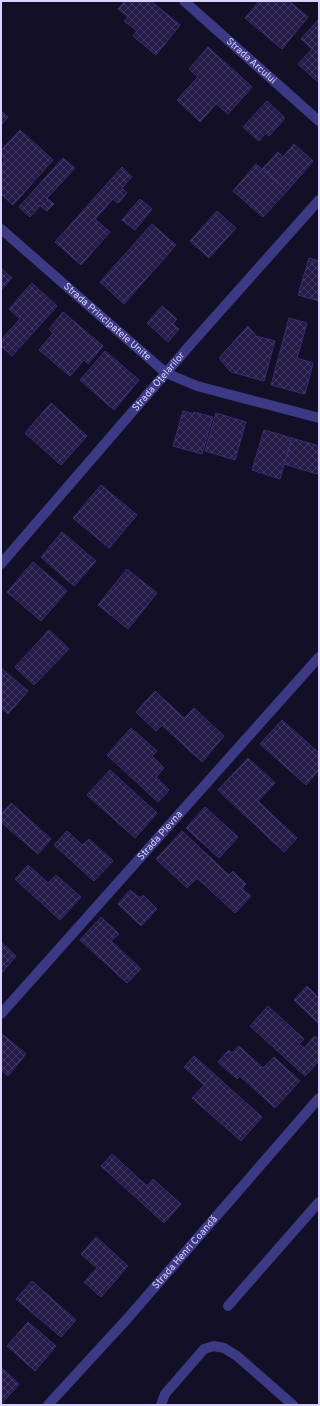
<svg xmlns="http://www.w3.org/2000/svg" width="320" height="1406" font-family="Overpass,sans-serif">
<defs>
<pattern id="building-cross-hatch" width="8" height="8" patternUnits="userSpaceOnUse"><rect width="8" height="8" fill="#241b47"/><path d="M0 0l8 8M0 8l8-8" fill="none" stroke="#433b63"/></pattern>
</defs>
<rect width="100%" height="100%" fill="#130f26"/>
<!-- building -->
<path fill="url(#building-cross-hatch)" stroke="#3b2d73" d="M125,1H151L180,25L156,55L133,36L137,31L124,21L128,17L118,9Z
M259,1H289L308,17L282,49L245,18Z
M319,19V83L298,64L312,49L301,39Z
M208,47L252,87L228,114L216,104L200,122L177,100L198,77L189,69Z
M267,101L285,118L269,136L266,133L259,141L243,127Z
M1,111L8,117L1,125Z
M20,130L53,160L13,205L1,194V164L5,160L1,156V150Z
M294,144L313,161L287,191L262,169L278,152L283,157Z
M63,158L75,168L47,198L54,204L47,211L40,206L30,217L19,207Z
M256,164L287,191L263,217L233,191Z
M122,167L132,177L122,188L127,193L118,203L113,199L95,219L110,232L81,265L55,242Z
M140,199L152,209L135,230L122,220Z
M217,211L236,228L209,258L190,241Z
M152,224L176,245L124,304L100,282Z
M309,258L319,261V301L298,295Z
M1,268L12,278L1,290Z
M32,283L57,306L12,356L1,346V340L20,319L9,309Z
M162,306L177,319L173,324L179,329L168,342L147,323Z
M63,312L103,346L88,364L84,360L70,376L39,350L53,333L49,329Z
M289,318L307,323L297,358L313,363L305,394L271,385Z
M248,326L256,336L275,341L264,381L231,372L219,358Z
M105,351L139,380L114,410L80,380Z
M51,403L87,436L61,465L25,433Z
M183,411L194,414V412L213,417L202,454L173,446Z
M216,413L246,422L235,460L205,451Z
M264,430L292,438L280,479L252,470Z
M292,438L319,446V468L317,474L284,464Z
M101,485L137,515L109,548L73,518Z
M62,532L96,561L74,586L41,557Z
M33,562L67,591L41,621L7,592Z
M127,569L157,593L128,629L98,605Z
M49,630L69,649L34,685L15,667Z
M1,668L28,691L8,714L1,708Z
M155,691L184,718L194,708L224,736L202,762L162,725L156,731L136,712Z
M282,720L319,753V770L306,785L260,744Z
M131,728L157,751L152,756L164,768L156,777L169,790L158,802L107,755Z
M248,758L275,783L258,801L297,838L284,852L218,790Z
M110,770L157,813L135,838L87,795Z
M11,803L51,839L38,854L1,822V814Z
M205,807L238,837L219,858L186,828Z
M67,831L82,845L89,839L113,861L94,881L54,845Z
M182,831L229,875L233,871L246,884L242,889L251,896L235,913L197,878L187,888L156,859Z
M28,865L48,883L56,875L81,897L60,920L15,879Z
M130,890L140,898L143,895L157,909L141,926L118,904Z
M101,917L119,934L111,941L141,969L127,983L80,940Z
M1,942L16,956L1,974Z
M307,986L319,998V1024L294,1000Z
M268,1006L304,1039L299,1044L304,1048L315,1036L319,1039V1061L305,1076L250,1026Z
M1,1033L26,1054L8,1076L1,1070Z
M239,1046L263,1068L274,1057L300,1081L275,1108L240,1076L237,1079L218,1062L229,1050L232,1053Z
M194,1056L214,1074L204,1085L184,1067Z
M214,1074L262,1117L241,1141L192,1098Z
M112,1154L147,1186L153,1179L181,1204L164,1223L101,1166Z
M96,1237L128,1266L101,1297L84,1282L97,1268L81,1254Z
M32,1281L76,1320L61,1337L16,1299Z
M28,1322L56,1346L35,1371L7,1346Z
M1,1367L19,1384L1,1404Z"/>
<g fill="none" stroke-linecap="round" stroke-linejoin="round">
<!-- minor -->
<g stroke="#3d3a85" stroke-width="10">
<path id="s1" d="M184,1L319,121"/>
<path id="s2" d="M1,229L166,373L197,386L319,418"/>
<path id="s3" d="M1,564L190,345L319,200"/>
<path id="s4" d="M1,1014L319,657"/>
<path d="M228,1306L319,1202"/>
<path id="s5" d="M48,1405L127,1319L319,1098"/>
<path d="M161,1405L165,1394L204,1349L214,1346L224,1348L237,1356L293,1405"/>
</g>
</g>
<g text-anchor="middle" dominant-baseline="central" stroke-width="3.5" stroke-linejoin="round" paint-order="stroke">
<!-- street labels -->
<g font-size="10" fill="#d9d4ff" stroke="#130f26">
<text stroke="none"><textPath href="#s1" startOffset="90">Strada Arcului</textPath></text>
<text stroke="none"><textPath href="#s2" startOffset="141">Strada Principatele Unite</textPath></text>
<text stroke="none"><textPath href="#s3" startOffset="241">Strada Oțelarilor</textPath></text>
<text stroke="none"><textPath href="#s4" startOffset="239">Strada Plevna</textPath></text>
<text stroke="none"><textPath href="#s5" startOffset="205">Strada Henri Coandă</textPath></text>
</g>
</g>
<!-- border -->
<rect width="320" height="1406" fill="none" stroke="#d9d4ff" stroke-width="4"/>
</svg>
